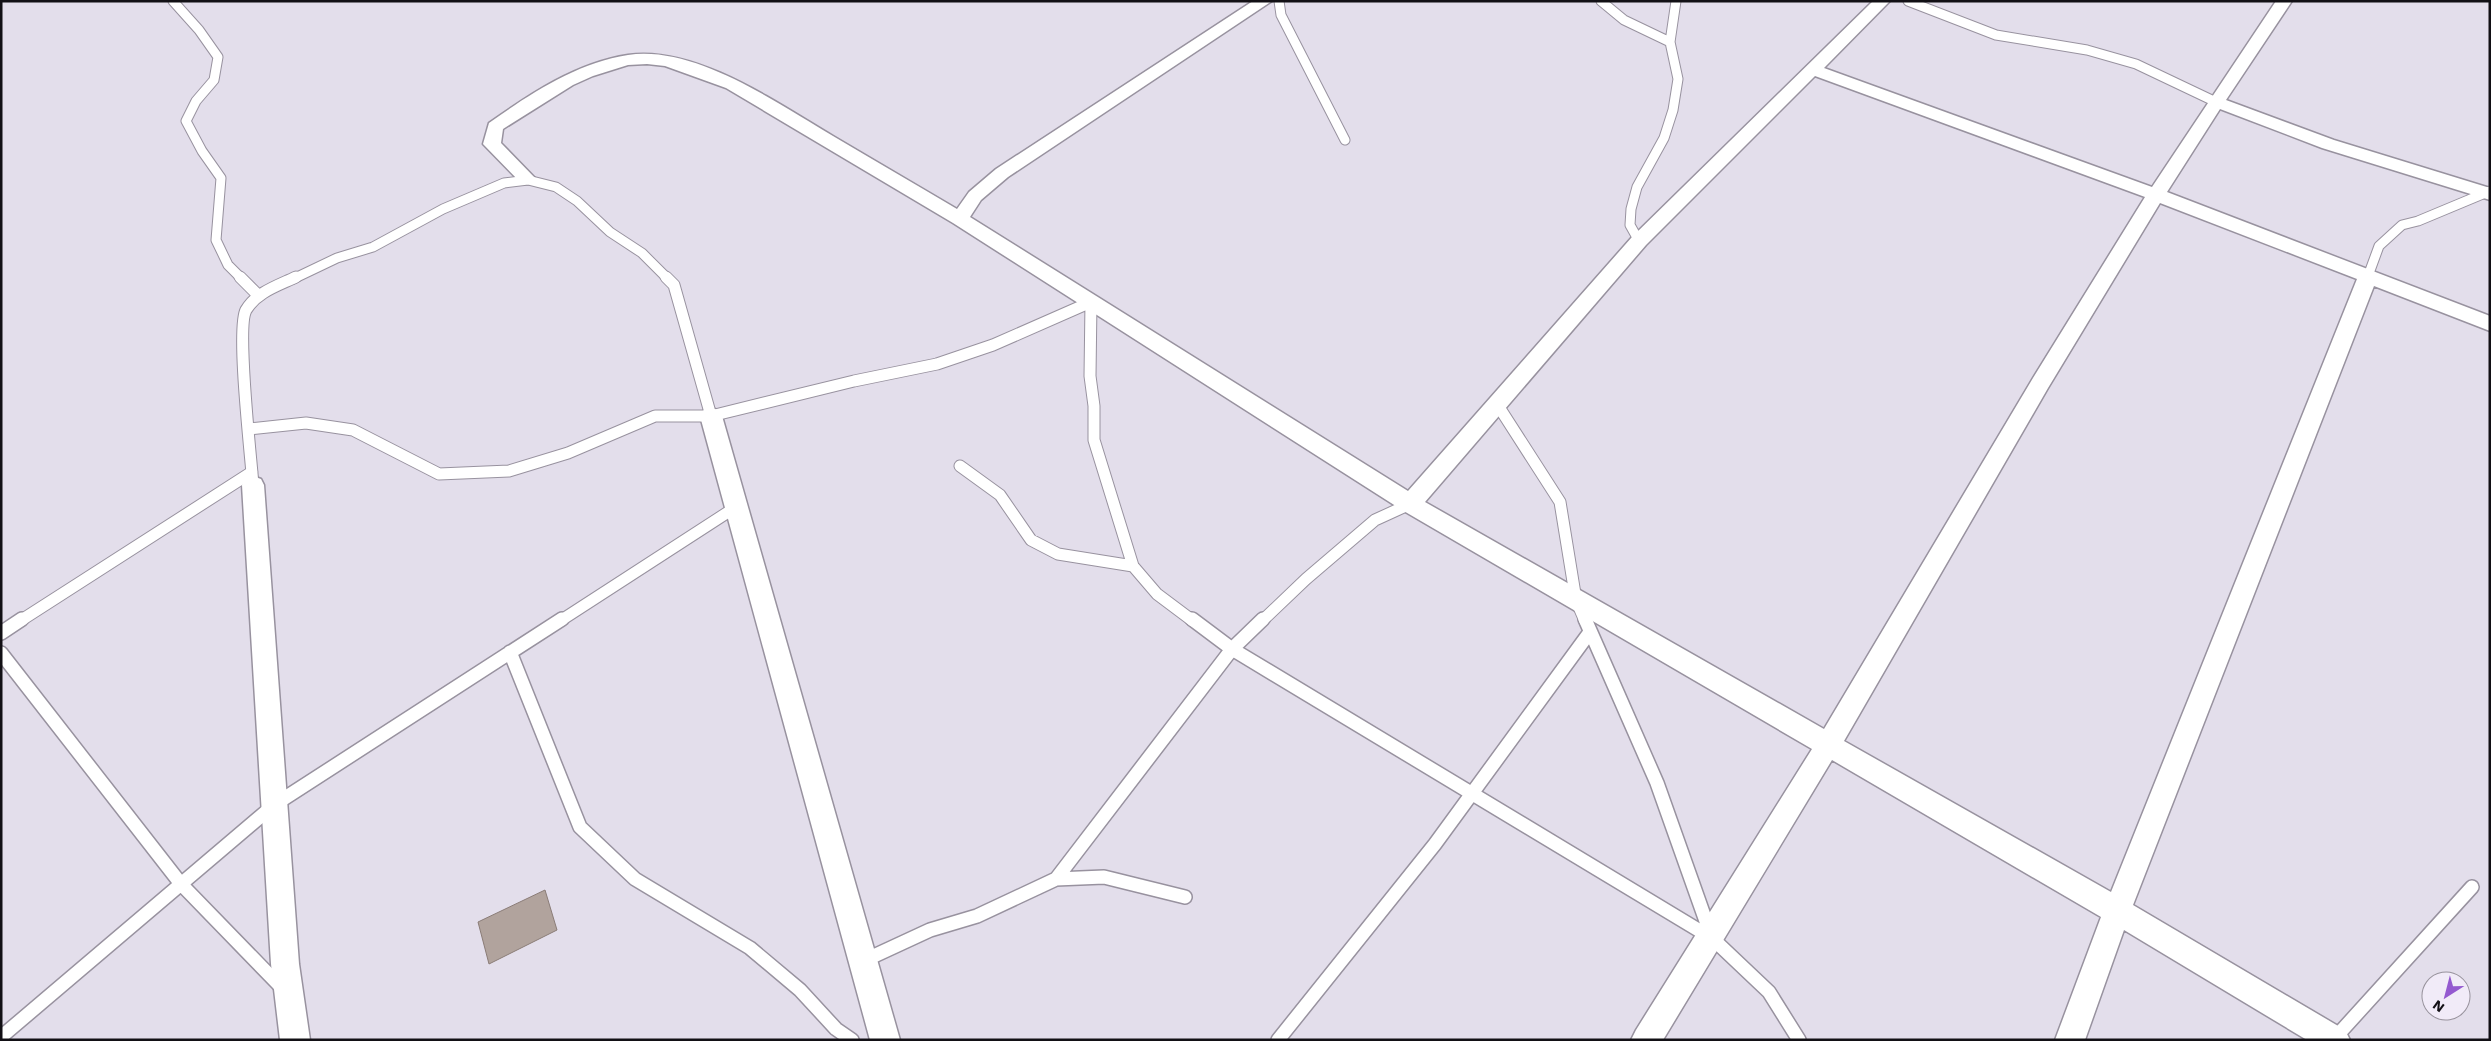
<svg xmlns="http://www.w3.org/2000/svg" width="2491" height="1041" font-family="'Work Sans',sans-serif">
<rect width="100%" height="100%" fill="#e3deeb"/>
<!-- building -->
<path fill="#b1a39d" stroke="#8a7c77" d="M545,890L557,930L489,964L478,922Z"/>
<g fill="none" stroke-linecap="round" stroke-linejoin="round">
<defs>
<path id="lane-far2" d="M173,1L199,30L218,57L214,80L196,101L186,121L202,151L221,178L216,240L228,265L242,279
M1279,1L1281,15L1345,140
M1601,1L1624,20L1670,42
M1908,1L1996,35L2087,50L2136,64L2216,102
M1639,241L1630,225L1631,209L1637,187L1664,138L1673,110L1678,79L1670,42L1676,1
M2368,276L2379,246L2402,225L2418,221L2490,191
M293,279L337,258L373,247L443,209L504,183L528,180L556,187L577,201L610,232L642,253L668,279"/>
<path id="lane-far1" d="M240,277L258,295
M666,277L674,285L711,416
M1497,404L1560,502L1576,600L1585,621
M249,429L306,423L353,430L439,474L509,471L568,453L655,416H711L854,381L937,364L993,345L1091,302L1090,376L1094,406V440L1133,566L1157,594L1193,621
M960,466L1000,495L1031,540L1058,554L1133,566
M253,485C251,457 236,328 246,310C257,292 277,286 296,277
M20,621L252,472
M560,621L736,507
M1262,621L1306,579L1375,520L1410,504"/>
<path id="lane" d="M1263,619L1232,649L1710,937
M1585,619L1657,783L1712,938L1769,992L1799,1040
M1,633L22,619
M510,652L580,827L635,879L750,948L800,990L836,1029L852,1040
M1,653L181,884L283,989
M1056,879L1232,649L1192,619
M863,961L930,930L977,916L1056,879L1104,877L1185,897
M1,1037L274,805L562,619
M2334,1039L2472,887
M1278,1040L1435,844L1590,632"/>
<path id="street" d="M1253,1H1272L1008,177L981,200L970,217L1408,491L1632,237L1873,1H1890L1824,68L2152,187L2276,1H2292L2226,100L2334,140L2490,188V200L2322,148L2220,109L2167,192L2490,316V331L2374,286L2133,905L2345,1030L2350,1040H2307L2124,930L2085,1040H2055L2101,917L1832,760L1663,1040H1631L1636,1030L1812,749L1402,510L953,223L726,88L665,66L647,64L628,65L593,76L573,85L503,129L501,143L537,180L534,184H522L483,144L489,123C530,94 576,63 628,55C695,45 777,103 833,136C874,160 916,185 957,209L969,192L996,169ZM1815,76L2145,197L2033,378L1824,729L1425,502L1646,245ZM2160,203L2357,279L2111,892L1844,741L2048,388Z
M711,408L718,410L722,416L900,1040H870L700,416L704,410Z
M253,476L261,479L264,485L299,964L310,1040H280L271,964L242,485L245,479Z"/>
</defs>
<!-- lane-far2 casing -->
<use href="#lane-far2" stroke="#98929f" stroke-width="11"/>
<!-- lane-far1 casing -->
<use href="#lane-far1" stroke="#98929f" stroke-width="13"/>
<!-- lane casing -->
<use href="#lane" stroke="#98929f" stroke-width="16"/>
<!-- street casing -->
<use href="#street" stroke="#98929f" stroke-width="3"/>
<!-- lane-far2 -->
<use href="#lane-far2" stroke="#fff" stroke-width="9"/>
<!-- lane-far1 -->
<use href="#lane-far1" stroke="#fff" stroke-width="11"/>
<!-- lane -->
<use href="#lane" stroke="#fff" stroke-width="13"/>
<!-- street -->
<use href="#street" fill="#fff" fill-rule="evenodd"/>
</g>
<!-- border -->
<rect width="2491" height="1041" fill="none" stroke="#121015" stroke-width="5"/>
<!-- north arrow -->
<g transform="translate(2446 996) rotate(216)"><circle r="24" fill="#f1ebf8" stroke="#98939d"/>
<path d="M0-4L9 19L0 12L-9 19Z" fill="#9459d0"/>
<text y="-8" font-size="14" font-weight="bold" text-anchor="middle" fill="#121015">N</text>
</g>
</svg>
